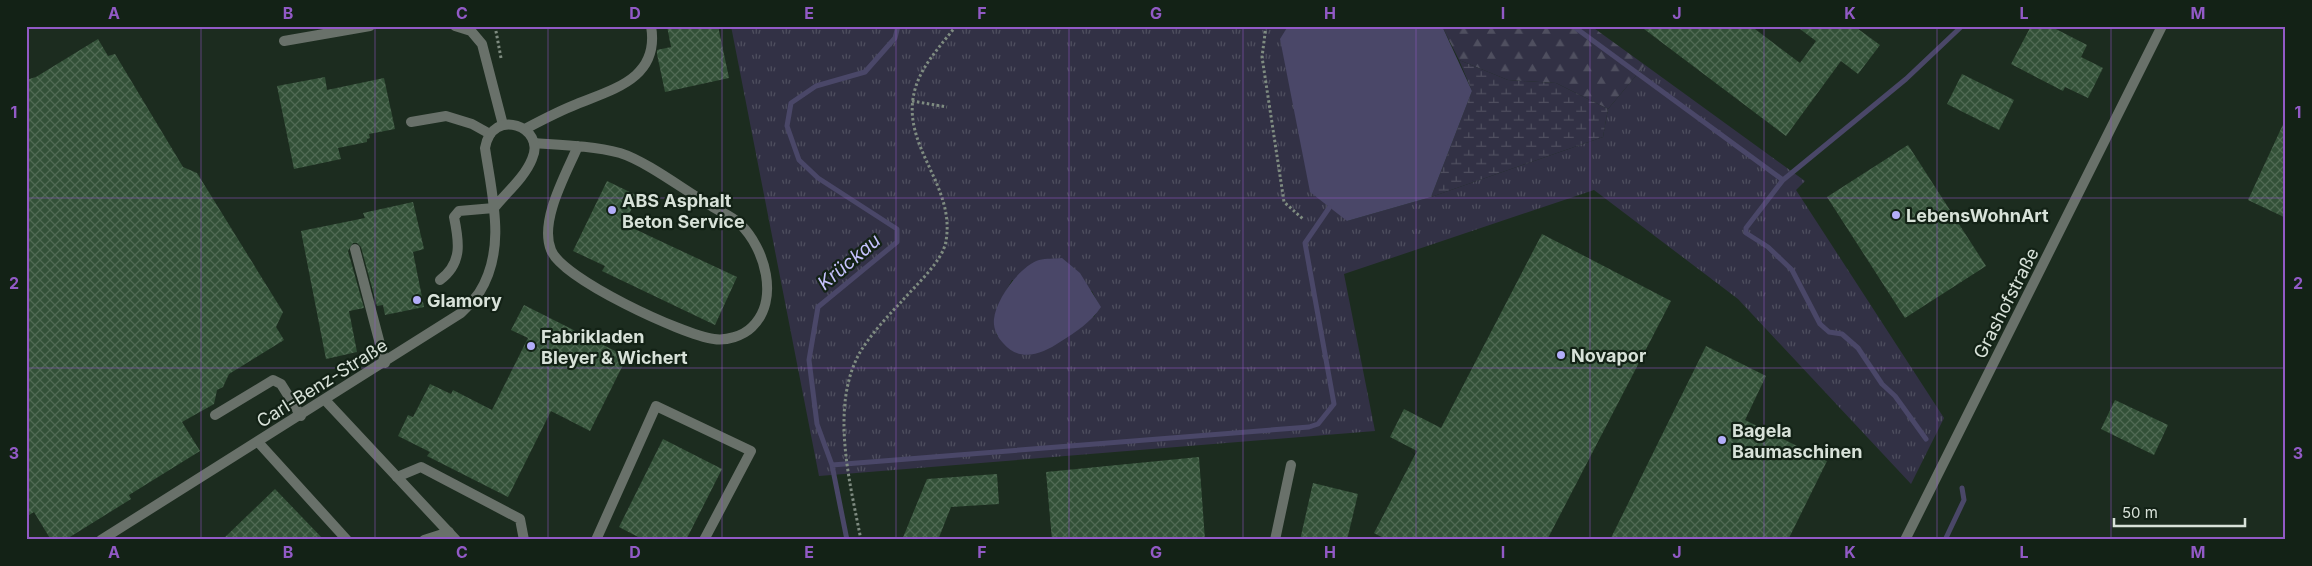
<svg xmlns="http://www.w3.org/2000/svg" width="2312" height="566" font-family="Inter,sans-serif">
<defs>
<pattern id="grass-tufts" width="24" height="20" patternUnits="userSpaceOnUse" patternTransform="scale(1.25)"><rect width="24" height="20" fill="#323145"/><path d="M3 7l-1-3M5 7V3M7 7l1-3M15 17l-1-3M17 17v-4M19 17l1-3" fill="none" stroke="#4f4f5f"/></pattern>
<pattern id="forest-firs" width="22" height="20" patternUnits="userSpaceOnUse" patternTransform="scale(1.25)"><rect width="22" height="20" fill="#323145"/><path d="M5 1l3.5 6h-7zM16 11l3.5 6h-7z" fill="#4f4f5f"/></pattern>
<pattern id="wetland-marsh" width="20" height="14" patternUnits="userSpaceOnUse" patternTransform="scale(1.25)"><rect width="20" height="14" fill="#323145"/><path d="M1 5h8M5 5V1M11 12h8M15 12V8" fill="none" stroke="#4f4f5f"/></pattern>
<pattern id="building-cross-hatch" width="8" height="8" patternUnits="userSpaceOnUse" patternTransform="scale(1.25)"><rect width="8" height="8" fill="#335138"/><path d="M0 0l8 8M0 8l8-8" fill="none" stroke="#506a54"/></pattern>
</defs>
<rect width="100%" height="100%" fill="#1c2c1f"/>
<!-- grass -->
<path fill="url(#grass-tufts)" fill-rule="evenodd" d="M731,26H1288L1284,34L1347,221L1431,197L1603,137L1608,109L1645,65L1805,181L1796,190L1944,418L1911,484L1738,299L1594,190L1344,274L1375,431L819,476ZM1012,280L1092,291L1100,307L1094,317L997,336C993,311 1000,302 1012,280Z"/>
<!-- forest -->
<path fill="url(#forest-firs)" d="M1442,26H1591L1645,65L1608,109L1556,83L1508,80L1459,60Z"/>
<!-- wetland -->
<path fill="url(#wetland-marsh)" d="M1459,60L1508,80L1556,83L1608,109L1603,137L1431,197L1472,91Z"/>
<!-- water -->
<path fill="#4a4768" d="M1288,26H1442L1472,91L1431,197L1347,221L1310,192L1280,39Z
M1062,258L1080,273L1101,307C1091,322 1076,332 1060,342C1042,354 1020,363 1003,343C997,337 993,328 994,319C996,299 1020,266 1039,260C1046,258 1055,259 1062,258Z"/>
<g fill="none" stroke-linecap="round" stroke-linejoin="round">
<!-- stream -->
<path stroke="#4a4768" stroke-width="5" d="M1573,26L1783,180L1746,228V233L1768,247L1792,270L1820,324L1829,332L1842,334L1858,348L1882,384L1895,396L1926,439
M1783,180L1906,79L1962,26
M832,465L1309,427L1318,424L1334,404L1305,243L1329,208
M847,540L832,465L817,424L809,360L818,307L897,242V229L818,178L799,160L787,126L791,103L816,86L865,72L895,38L898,26
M1945,540L1964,500L1962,488"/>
</g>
<!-- building -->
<path fill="url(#building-cross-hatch)" d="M667,26H718L729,78L665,92L657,54V50L671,47Z
M1640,26H1751L1800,63L1816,41L1796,26H1854L1880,45L1858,74L1841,61L1786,136Z
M2031,26H2050L2087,45L2081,57L2103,68L2088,98L2065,87L2063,91L2011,64Z
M98,39L108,56L115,54L183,167L197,173L283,312L276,327L284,340L229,374L223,387L217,390L214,404L182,422L200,451L129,495L131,499L65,540H51L34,512L26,517V80L36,77Z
M1962,74L2014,100L1999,130L1947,104Z
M325,77L327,90L384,78L395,129L369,134L370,138L367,139V142L338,148L341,159L294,169L277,86Z
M2286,118V218L2248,200Z
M1908,145L1986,266L1905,318L1827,197Z
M607,181L638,196L624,224L737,277L715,325L602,271L605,266L573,251Z
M413,202L424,249L413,252L424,307L385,315L383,305L377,306L361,247L357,243H353L348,251L364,308L349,311L357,352L326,359L301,231L365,218L363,213Z
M1542,234L1671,301L1547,540H1387L1374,533L1417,451L1390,437L1404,409L1441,428Z
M524,305L627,357L590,431L551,411L508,497L427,456L430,452L398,436L408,415L413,417L430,384L451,394L453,390L492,410L528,338L511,330Z
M1706,346L1766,376L1745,420L1827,461L1788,540H1610Z
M2115,400L2168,425L2154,455L2101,429Z
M663,439L722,469L686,540H644L619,527Z
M1199,457L1205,540H1052L1046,472Z
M997,474L999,504L951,507L938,540H902L927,479Z
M1313,483L1358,494L1347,540H1300Z
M275,489L324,540H222Z"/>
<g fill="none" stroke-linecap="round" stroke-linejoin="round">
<!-- path -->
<path stroke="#7f8c81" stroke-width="3" stroke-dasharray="2.5 2.5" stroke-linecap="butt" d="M495,26L501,58
M1266,26L1262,57L1284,202L1303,219
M912,101L947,107
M861,540C850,483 830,408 859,354C870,335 887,317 902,301C915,286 943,261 946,241C956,183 897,144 916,86C923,64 942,44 956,26"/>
<!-- service -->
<path stroke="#69716a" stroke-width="10" d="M455,26L471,31L482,44L503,125
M284,41L370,26
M411,122L446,116L472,124L490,134
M525,129C542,120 559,111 577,104C614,89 660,78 651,26
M534,143C562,145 593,146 620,153C646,161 684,190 708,204C718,211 732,216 740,224C765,248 780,300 752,327C743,336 726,341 714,339C683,335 562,279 551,250C539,221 566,174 578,146
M355,249L385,363
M440,280C463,263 459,241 454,217L459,211L494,208
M215,415L273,380L281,384L301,416
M258,442L347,540
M397,477L421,467L520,519L524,540
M424,540L449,532
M596,540L656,406L751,451L704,540
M1275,540L1291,465"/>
<!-- minor -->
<path stroke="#69716a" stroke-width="10" d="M325,400L456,540
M101,540L461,313C467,307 474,300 479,293C507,249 492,196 485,148C492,106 547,127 532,159C525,177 506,193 494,208"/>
<!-- tertiary -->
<path stroke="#69716a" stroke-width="10" d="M1905,540L2162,26"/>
</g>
<!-- grid -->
<path fill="none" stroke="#925ac6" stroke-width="1" stroke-opacity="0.55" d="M201,26V540M375,26V540M548,26V540M722,26V540M896,26V540M1069,26V540M1243,26V540M1416,26V540M1590,26V540M1764,26V540M1937,26V540M2111,26V540M26,198H2286M26,368H2286"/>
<!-- markers -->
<g fill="#b3adf9" stroke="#132216" stroke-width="2">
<circle cx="612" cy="210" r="5"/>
<circle cx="1896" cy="215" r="5"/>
<circle cx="417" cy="300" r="5"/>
<circle cx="531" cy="346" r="5"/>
<circle cx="1561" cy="355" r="5"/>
<circle cx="1722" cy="440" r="5"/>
</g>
<g text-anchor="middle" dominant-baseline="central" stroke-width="4.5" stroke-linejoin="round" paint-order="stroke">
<!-- poi labels -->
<g font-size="18" font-weight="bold" fill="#d8e2d9" stroke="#132216" text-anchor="start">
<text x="622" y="200">ABS Asphalt<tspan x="622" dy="21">Beton Service</tspan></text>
<text x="1906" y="215">LebensWohnArt</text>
<text x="427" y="300">Glamory</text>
<text x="541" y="336">Fabrikladen<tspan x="541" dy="21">Bleyer &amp; Wichert</tspan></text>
<text x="1571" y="355">Novapor</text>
<text x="1732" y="430">Bagela<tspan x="1732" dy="21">Baumaschinen</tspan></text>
</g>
<!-- street labels -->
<g font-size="18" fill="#d8e2d9" stroke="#132216">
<text transform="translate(2006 303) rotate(-63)">Grashofstraße</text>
<text transform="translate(322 383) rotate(-32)">Carl-Benz-Straße</text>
</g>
<!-- water labels -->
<g font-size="19" font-style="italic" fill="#c6c2fe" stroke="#132216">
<text transform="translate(849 262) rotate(-40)">Krückau</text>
</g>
</g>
<!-- border -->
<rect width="2312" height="566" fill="none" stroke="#132216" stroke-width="55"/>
<!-- scale -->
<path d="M2114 518v8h131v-8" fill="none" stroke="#d8e2d9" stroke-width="2.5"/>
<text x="2122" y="518" font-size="15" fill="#d8e2d9" stroke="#132216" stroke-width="4" paint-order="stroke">50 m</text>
<rect x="28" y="28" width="2256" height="510" fill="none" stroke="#925ac6" stroke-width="2"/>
<g font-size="16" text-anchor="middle" font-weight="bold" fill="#925ac6">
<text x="114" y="19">A</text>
<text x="288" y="19">B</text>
<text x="462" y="19">C</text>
<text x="635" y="19">D</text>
<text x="809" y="19">E</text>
<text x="982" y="19">F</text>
<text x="1156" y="19">G</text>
<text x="1330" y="19">H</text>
<text x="1503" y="19">I</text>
<text x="1677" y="19">J</text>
<text x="1850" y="19">K</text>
<text x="2024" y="19">L</text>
<text x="2198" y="19">M</text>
<text x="14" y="118">1</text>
<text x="2298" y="118">1</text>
<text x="14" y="289">2</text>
<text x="2298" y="289">2</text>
<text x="14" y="459">3</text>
<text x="2298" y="459">3</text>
<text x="114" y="558">A</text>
<text x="288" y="558">B</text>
<text x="462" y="558">C</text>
<text x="635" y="558">D</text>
<text x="809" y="558">E</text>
<text x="982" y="558">F</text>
<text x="1156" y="558">G</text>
<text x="1330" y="558">H</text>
<text x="1503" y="558">I</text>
<text x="1677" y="558">J</text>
<text x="1850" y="558">K</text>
<text x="2024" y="558">L</text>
<text x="2198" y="558">M</text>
</g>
</svg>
